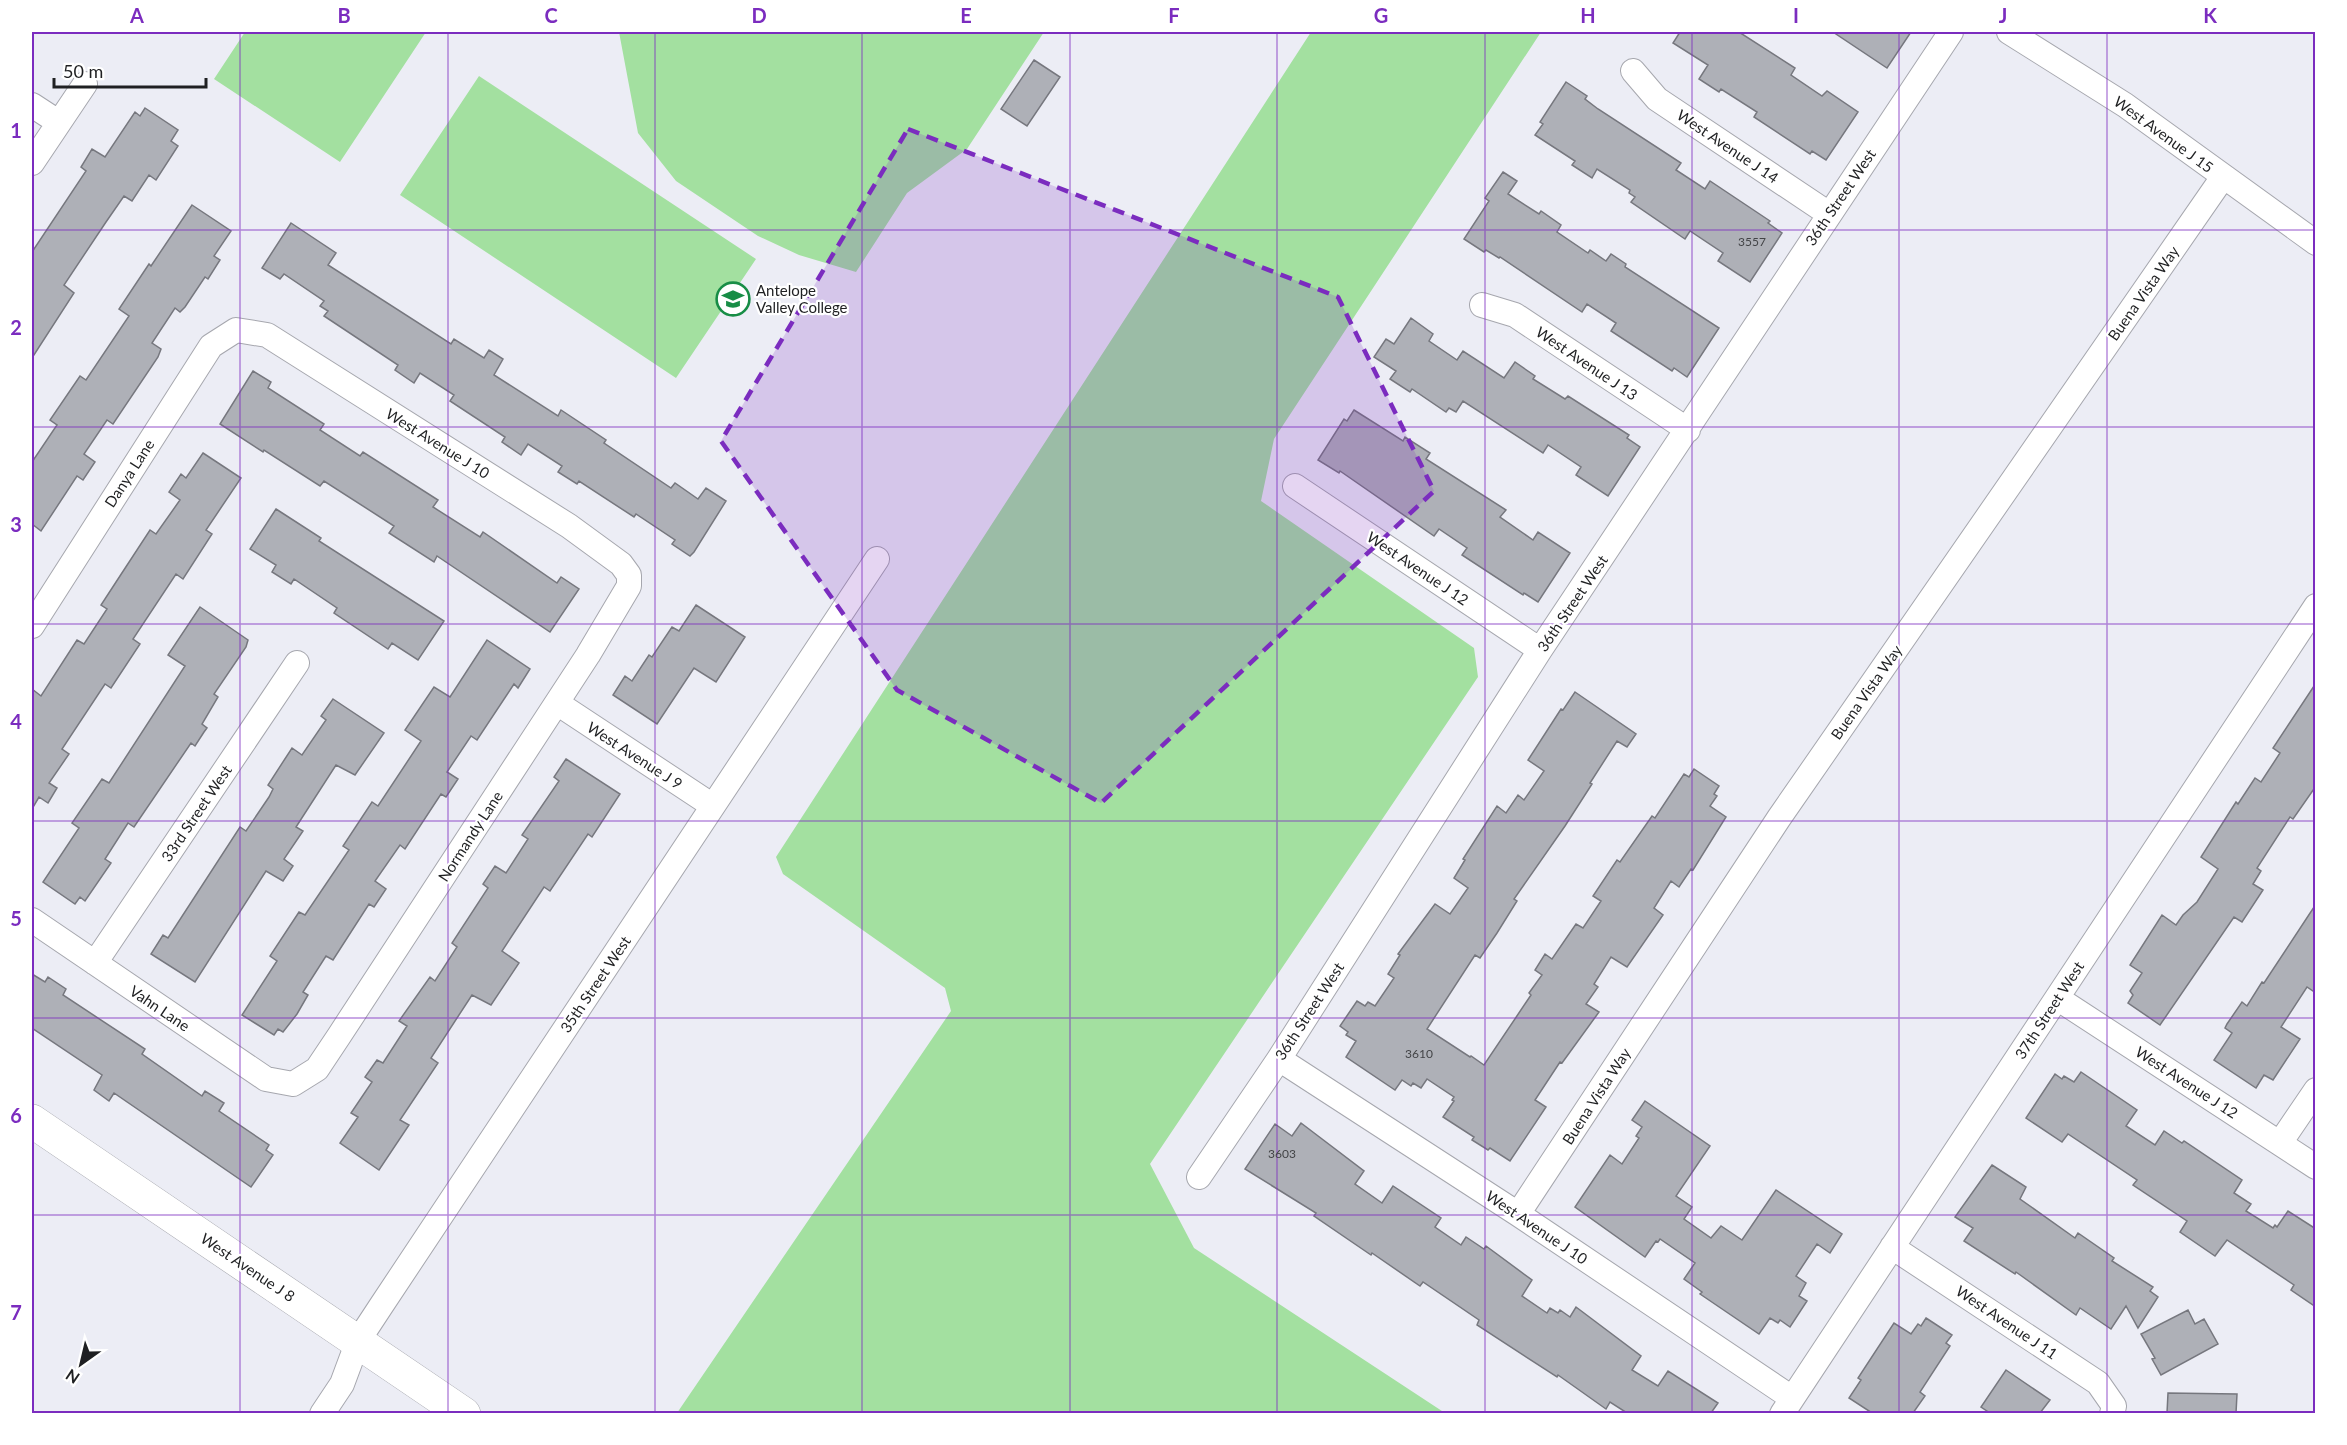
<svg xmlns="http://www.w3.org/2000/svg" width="2347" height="1445" font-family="Lato,sans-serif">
<rect width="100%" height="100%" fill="#ecedf5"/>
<!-- green -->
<path fill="#a3e0a0" d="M245,32H426L340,162L214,79Z
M619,32H1044L967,149L907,193L856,272L799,255L758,236L676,181L638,133Z
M1311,32H1541L1274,439L1261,501L1474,648L1478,677L1150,1164L1194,1248L1445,1413H677L951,1011L945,988L783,874L776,857Z
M479,76L756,259L676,378L400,195Z"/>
<!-- building -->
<path fill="#aeb0b7" stroke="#76777e" stroke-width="1.5" d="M1680,32H1739L1795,68L1791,75L1822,96L1827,91L1858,112L1826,160L1812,151L1810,154L1754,117L1757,112L1721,89L1719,92L1699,79L1708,65L1673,43Z
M1833,32H1911L1887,68Z
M1034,60L1060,77L1027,126L1001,109Z
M1566,82L1587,96L1585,99L1598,109L1681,163L1676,170L1705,189L1710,181L1770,221L1768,223L1782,233L1750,282L1718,261L1723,253L1690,231L1685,239L1631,202L1635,197L1629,193L1630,190L1597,169L1592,178L1572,165L1575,161L1535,135L1543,124L1540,122Z
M145,108L178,130L171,141L178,146L156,180L149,175L132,201L124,196L106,222L64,285L74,293L32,358V252L86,171L81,167L92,149L105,157L135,112L140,116Z
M1503,172L1517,181L1508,194L1539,214L1541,211L1561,225L1557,232L1588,253L1590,250L1606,261L1611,254L1626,264L1625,267L1719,328L1687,377L1674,368L1672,371L1611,331L1616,323L1587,304L1582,312L1500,257L1499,258L1486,250L1484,252L1464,239L1489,201L1485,198Z
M192,205L231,231L214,256L220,260L208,279L205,277L185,307L180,312L175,308L152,343L161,349L158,357L113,424L107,420L84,454L95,462L83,480L77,476L41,531L32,524V462L57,425L50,420L80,376L86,380L129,316L119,309L149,264L151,266Z
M291,223L336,253L328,265L451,344L454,339L484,358L489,350L503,359L494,375L558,416L561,410L606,440L604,443L671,488L675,483L698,499L706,488L726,501L694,552L690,556L672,544L675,540L636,514L634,517L579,481L577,484L558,472L562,466L528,444L521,455L502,442L505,437L450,401L454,395L420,373L414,383L395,370L398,365L324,316L328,311L320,306L324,301L284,274L280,279L262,268Z
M1411,318L1433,334L1429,341L1457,360L1463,351L1504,378L1515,362L1535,376L1533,379L1565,399L1568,396L1629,435L1627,438L1640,447L1608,496L1576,475L1581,467L1548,445L1543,453L1463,401L1456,412L1449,408L1446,412L1412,389L1410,392L1390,379L1396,371L1374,357L1386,339L1394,344Z
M253,371L271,382L268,388L324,424L320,430L360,456L363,452L438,500L433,507L480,537L483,532L557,583L561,577L579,589L550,632L437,556L434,562L389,533L394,526L324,481L320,486L264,450L263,452L220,424Z
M1354,410L1403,441L1405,437L1430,453L1426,459L1506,510L1500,517L1533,540L1538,532L1570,553L1538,602L1524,593L1523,595L1462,555L1467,548L1439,529L1434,536L1340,471L1339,473L1318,460L1344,419L1347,421Z
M203,453L241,478L206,530L212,534L183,579L176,574L133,639L140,644L111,688L105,684L62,749L69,754L49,783L57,788L48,803L39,797L32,809V689L41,696L77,640L84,644L107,609L101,605L118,579L150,530L156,534L180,500L169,492L181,474L186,478Z
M276,509L321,538L319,541L444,621L418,660L392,643L388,649L334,613L337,608L294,579L291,584L272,572L276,565L250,549Z
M696,605L745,637L716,682L694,668L657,724L613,695L625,676L632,681L649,655L652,657L672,627L679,631Z
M200,607L248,640L246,647L214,694L218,697L202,724L207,728L204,732L195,746L191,743L134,827L128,823L105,859L111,863L85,901L80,897L75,904L43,882L79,828L72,823L102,779L109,783L185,666L168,655Z
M487,640L530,669L518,688L514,684L477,740L471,736L447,772L458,779L446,797L441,794L405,849L400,845L375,881L386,889L374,907L369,904L333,960L326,956L303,992L308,995L297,1014L283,1032L278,1029L274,1035L242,1015L277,961L270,956L299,912L305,915L349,850L343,846L372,802L378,806L421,741L405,730L434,687L450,697Z
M2316,683V786L2293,819L2290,817L2257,868L2261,871L2253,884L2263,890L2242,922L2234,917L2160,1025L2128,1003L2133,995L2130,991L2142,973L2130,965L2162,915L2176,925L2183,915L2197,902L2218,869L2201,857L2236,802L2238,804L2255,778L2261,782L2280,753L2273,748Z
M1575,692L1636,734L1627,747L1617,741L1590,783L1592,784L1565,826L1514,899L1517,901L1497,933L1480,958L1475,955L1427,1029L1470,1057L1471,1056L1484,1065L1531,995L1529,993L1542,975L1535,970L1545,954L1552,959L1576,924L1583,928L1601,901L1593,896L1617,860L1620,862L1652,816L1655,818L1684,774L1689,777L1694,769L1719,786L1714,794L1717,796L1710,806L1726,817L1693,870L1691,869L1679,887L1671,881L1654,908L1663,915L1627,967L1611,957L1594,984L1598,987L1586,1004L1599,1012L1562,1063L1560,1062L1535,1100L1546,1107L1510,1161L1490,1148L1488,1150L1472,1140L1474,1137L1443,1117L1454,1101L1452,1100L1454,1097L1427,1079L1421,1088L1413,1083L1411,1086L1402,1080L1395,1090L1346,1057L1356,1041L1346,1035L1348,1032L1340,1026L1357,1001L1365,1006L1368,1002L1375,1006L1394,978L1388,974L1400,955L1398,954L1435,904L1450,914L1468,888L1454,878L1465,860L1463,859L1497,806L1506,813L1518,795L1524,800L1544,771L1528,760L1561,709L1563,710Z
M333,699L384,733L355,775L336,765L296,827L303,831L284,859L293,866L283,881L266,871L195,982L151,954L163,935L168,938L240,827L246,831L269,797L273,789L268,785L292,748L302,755L326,720L321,716Z
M566,759L620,794L592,837L588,834L550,891L544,887L502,951L519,963L491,1005L472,995L431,1058L438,1063L400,1120L409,1125L379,1170L340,1143L358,1117L351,1113L372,1082L365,1077L377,1060L383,1063L407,1026L399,1021L430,977L435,981L457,947L452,943L488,888L483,884L495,866L506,873L528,839L522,835L559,781L554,777Z
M2316,904V993L2307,987L2281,1027L2300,1039L2273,1080L2264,1075L2256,1088L2214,1060L2232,1033L2225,1028L2227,1024L2242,1002L2247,1006L2262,982L2264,983Z
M32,974L45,982L48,977L66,989L63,995L145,1049L142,1054L202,1096L205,1091L224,1103L219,1111L269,1145L266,1150L273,1155L251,1187L114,1093L109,1101L94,1090L102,1075L32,1028Z
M2081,1072L2137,1110L2126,1126L2155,1145L2164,1131L2182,1143L2184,1141L2242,1180L2234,1193L2251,1204L2246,1211L2273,1228L2275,1225L2277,1227L2288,1211L2316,1229V1307L2291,1290L2294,1285L2227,1240L2215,1256L2180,1232L2187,1221L2133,1185L2137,1180L2068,1134L2062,1142L2026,1118L2055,1074L2062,1079L2064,1076L2074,1082Z
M1645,1101L1710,1146L1676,1196L1692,1207L1684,1219L1711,1238L1721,1226L1742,1240L1776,1190L1842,1234L1830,1253L1817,1244L1796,1276L1806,1283L1799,1296L1807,1301L1790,1327L1780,1320L1778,1323L1770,1318L1759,1334L1700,1294L1702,1292L1684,1279L1695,1263L1660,1239L1658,1242L1656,1241L1645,1257L1575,1207L1610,1155L1622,1164L1639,1138L1636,1136L1642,1127L1632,1120Z
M1301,1123L1364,1171L1355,1184L1382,1203L1393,1186L1441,1218L1435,1227L1461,1245L1466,1237L1484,1249L1486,1246L1532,1280L1522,1296L1547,1313L1550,1308L1558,1313L1560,1310L1570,1317L1576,1307L1641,1356L1632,1370L1658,1386L1668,1371L1718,1403L1711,1413H1627L1610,1402L1606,1409L1558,1375L1557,1377L1477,1325L1479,1320L1423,1282L1420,1286L1372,1253L1371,1255L1314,1216L1316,1213L1245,1169L1275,1124L1292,1136Z
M1992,1165L2026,1187L2020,1199L2075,1238L2078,1233L2114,1258L2112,1261L2153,1287L2150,1291L2158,1297L2138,1328L2126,1306L2111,1329L2080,1308L2076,1315L2016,1272L2015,1274L1964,1241L1973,1228L1955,1217Z
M2188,1310L2195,1324L2204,1319L2218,1344L2161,1375L2152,1359L2155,1358L2141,1334Z
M1926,1318L1952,1335L1946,1343L1950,1346L1920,1392L1925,1396L1913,1413H1872L1849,1398L1861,1380L1858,1378L1894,1323L1911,1334L1918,1324L1921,1326Z
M2006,1370L2050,1400L2040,1413H1990L1981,1407Z
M2168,1393L2237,1394L2236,1413H2167Z"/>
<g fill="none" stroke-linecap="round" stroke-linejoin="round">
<defs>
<path id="street" d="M2009,32L2125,105L2316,243
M1633,71L1657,99L1829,214
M32,105L58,122
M32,163L85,84
M1482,305L1515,315L1688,430
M1295,486L1540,650
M32,626L211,346L236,330L267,335L569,526L621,564L629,575V586L588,655L339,1036L317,1069L293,1084L266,1079L32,920
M557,703L713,806
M95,963L297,663
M2057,998L2316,1167
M1279,1059L1518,1214L1792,1398
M2280,1143L2316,1090
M1199,1177L1279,1059L1540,650L1951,32
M1518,1214L1779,818L2223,177
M1892,1247L2098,1383L2114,1406L2112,1414
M322,1414L342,1384L358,1341L381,1306L877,559
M1782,1414L2316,606"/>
<path id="secondary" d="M32,1121L464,1414"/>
</defs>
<!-- street casing -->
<use href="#street" stroke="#a6a7ae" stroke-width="26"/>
<!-- secondary casing -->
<use href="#secondary" stroke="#a6a7ae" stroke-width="34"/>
<!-- street -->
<use href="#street" stroke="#fff" stroke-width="24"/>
<!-- secondary -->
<use href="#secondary" stroke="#fff" stroke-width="33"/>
</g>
<!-- marked area -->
<path fill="#7b2cbf" fill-opacity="0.2" stroke="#7b2cbf" stroke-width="4.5" stroke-dasharray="12 8" stroke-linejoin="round" d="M908,129L1338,297L1434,491L1101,803L897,690L721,441Z"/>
<!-- grid -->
<path fill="none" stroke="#7b2cbf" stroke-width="1.5" stroke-opacity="0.55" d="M240,32V1414M448,32V1414M655,32V1414M862,32V1414M1070,32V1414M1277,32V1414M1485,32V1414M1692,32V1414M1899,32V1414M2107,32V1414M32,230H2316M32,427H2316M32,624H2316M32,821H2316M32,1018H2316M32,1215H2316"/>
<!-- icons -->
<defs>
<symbol id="university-ring" viewBox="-11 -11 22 22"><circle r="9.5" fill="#fff" stroke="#188d46" stroke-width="1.5"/><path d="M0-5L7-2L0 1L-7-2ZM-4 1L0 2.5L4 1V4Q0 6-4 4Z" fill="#188d46"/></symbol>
</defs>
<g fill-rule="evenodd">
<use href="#university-ring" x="714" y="280" width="38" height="38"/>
</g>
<g text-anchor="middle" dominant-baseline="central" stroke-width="4.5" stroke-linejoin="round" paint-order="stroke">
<!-- number labels -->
<g font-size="12" fill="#434447">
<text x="1752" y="241">3557</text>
<text x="1419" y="1053">3610</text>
<text x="1282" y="1153">3603</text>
</g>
<!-- street labels -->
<g font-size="15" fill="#1f2022" stroke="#fff">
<text transform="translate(2164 134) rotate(36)">West Avenue J 15</text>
<text transform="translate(1728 146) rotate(34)">West Avenue J 14</text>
<text transform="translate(1840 197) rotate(-56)">36th Street West</text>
<text transform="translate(2143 293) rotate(-55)">Buena Vista Way</text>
<text transform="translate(1587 363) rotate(34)">West Avenue J 13</text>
<text transform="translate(438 443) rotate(32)">West Avenue J 10</text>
<text transform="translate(129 473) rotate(-57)">Danya Lane</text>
<text transform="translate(1418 568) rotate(34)">West Avenue J 12</text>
<text transform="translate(1572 603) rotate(-56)">36th Street West</text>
<text transform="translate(1866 692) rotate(-55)">Buena Vista Way</text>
<text transform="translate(635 755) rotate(33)">West Avenue J 9</text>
<text transform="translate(196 813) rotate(-56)">33rd Street West</text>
<text transform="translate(470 836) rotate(-57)">Normandy Lane</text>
<text transform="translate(595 984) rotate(-56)">35th Street West</text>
<text transform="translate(160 1008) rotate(34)">Vahn Lane</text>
<text transform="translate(2049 1010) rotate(-57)">37th Street West</text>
<text transform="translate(1309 1011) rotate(-57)">36th Street West</text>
<text transform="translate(2187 1082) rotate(33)">West Avenue J 12</text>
<text transform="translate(1596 1096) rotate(-57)">Buena Vista Way</text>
<text transform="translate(1537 1227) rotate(34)">West Avenue J 10</text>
<text transform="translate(248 1267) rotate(34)">West Avenue J 8</text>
<text transform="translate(2007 1322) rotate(34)">West Avenue J 11</text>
</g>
<!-- poi labels -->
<g font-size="15" fill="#1f2022" stroke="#fff" text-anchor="start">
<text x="756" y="290">Antelope<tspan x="756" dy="17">Valley College</tspan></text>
</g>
</g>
<!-- border -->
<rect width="2347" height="1445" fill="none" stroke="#ffffff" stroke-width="66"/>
<!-- north arrow -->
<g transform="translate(81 1364) rotate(214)" stroke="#ffffff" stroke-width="4.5" paint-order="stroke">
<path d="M0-4.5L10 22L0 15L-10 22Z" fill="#1f2022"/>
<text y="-9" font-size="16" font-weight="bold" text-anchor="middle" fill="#1f2022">N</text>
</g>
<!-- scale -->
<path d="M54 78v9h152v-9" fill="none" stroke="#1f2022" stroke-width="3"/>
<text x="63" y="78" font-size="18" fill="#1f2022" stroke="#ffffff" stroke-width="4.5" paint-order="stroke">50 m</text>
<rect x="33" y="33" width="2281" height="1379" fill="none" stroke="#7b2cbf" stroke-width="2"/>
<g font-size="20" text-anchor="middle" font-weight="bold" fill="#7b2cbf">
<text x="137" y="23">A</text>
<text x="344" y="23">B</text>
<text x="551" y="23">C</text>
<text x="759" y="23">D</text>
<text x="966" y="23">E</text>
<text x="1174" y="23">F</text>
<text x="1381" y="23">G</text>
<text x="1588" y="23">H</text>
<text x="1796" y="23">I</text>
<text x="2003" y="23">J</text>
<text x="2210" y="23">K</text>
<text x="16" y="138">1</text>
<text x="16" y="335">2</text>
<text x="16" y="532">3</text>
<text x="16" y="729">4</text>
<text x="16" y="926">5</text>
<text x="16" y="1123">6</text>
<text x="16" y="1320">7</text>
</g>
</svg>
